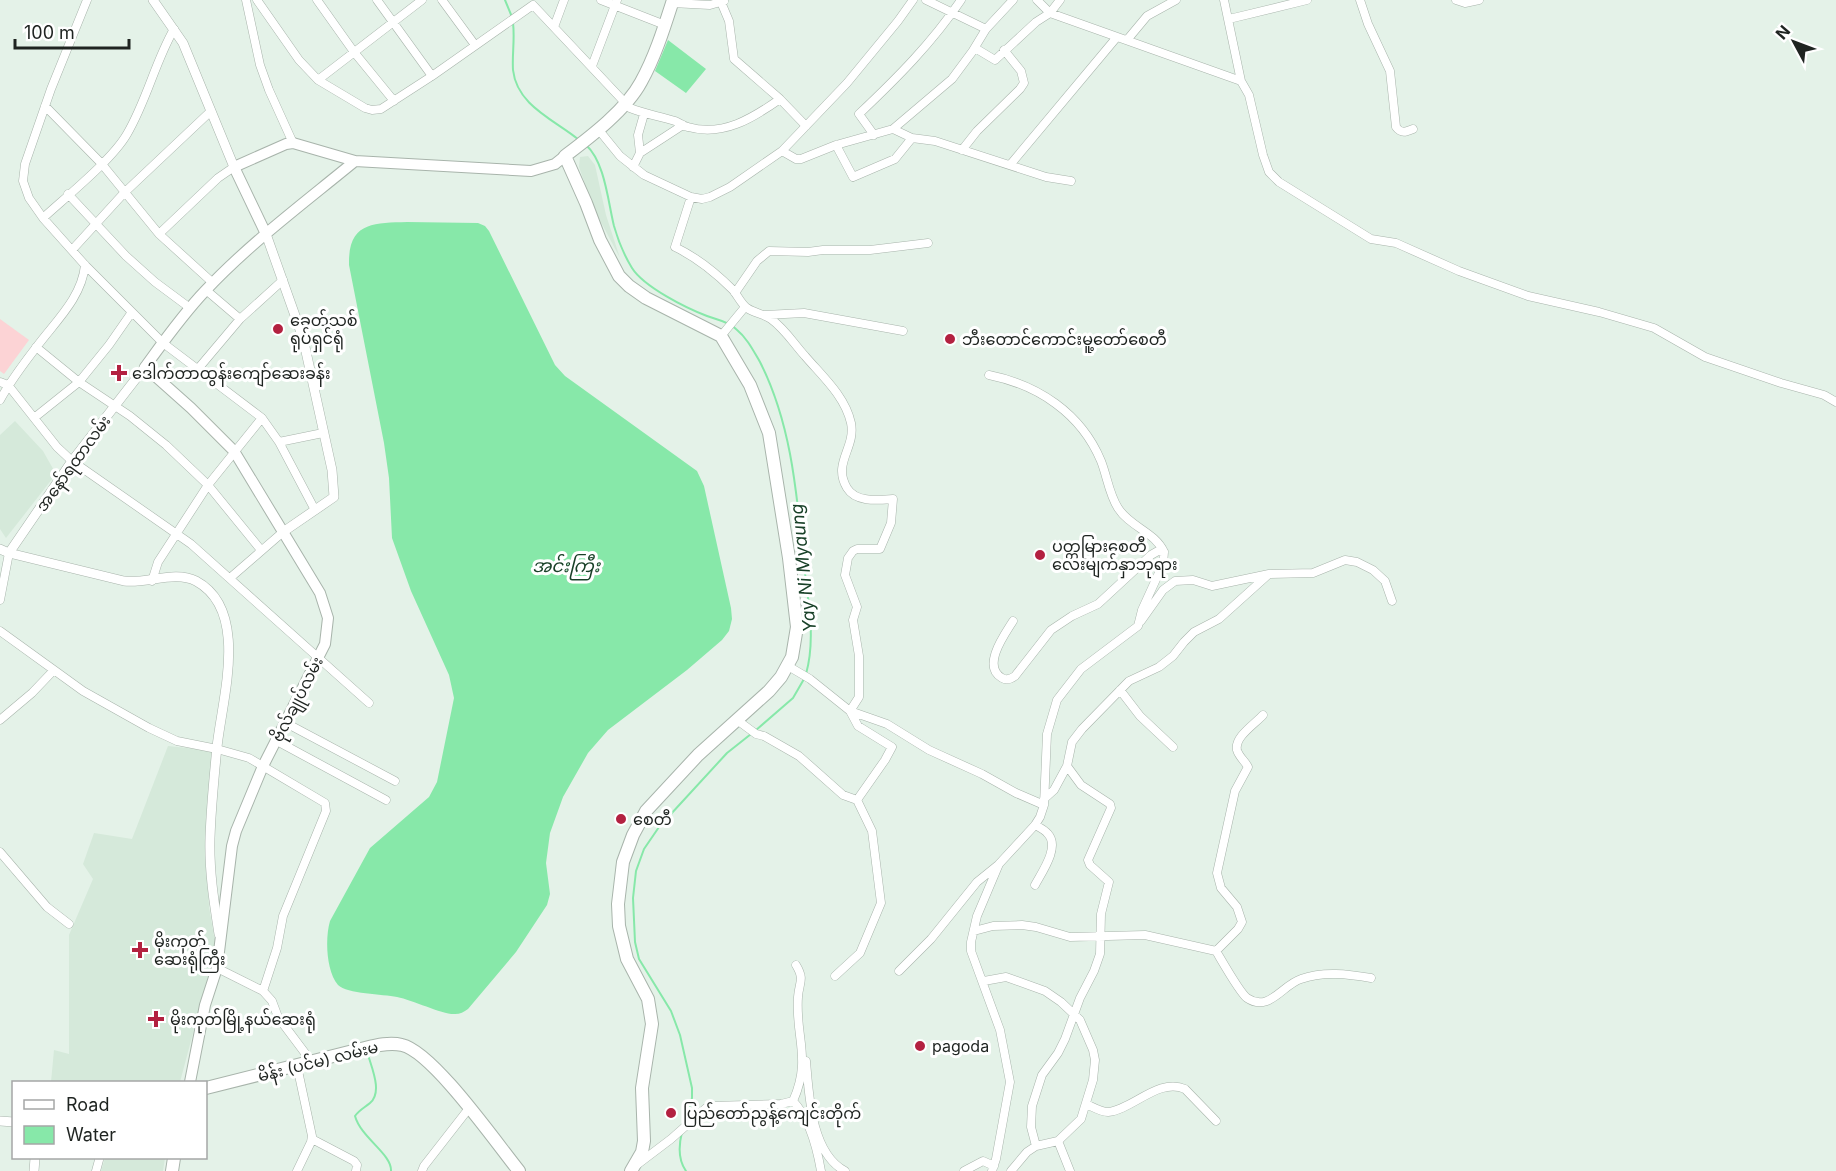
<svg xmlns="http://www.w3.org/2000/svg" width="1836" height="1171" font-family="Inter,'Noto Sans Myanmar',sans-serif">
<rect width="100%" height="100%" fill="#e4f2e8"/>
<!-- built -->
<path fill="#d5e9da" d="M588,156L595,165L606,215L620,258L594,209L579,167L580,157Z
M15,421L43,451L56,474L6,538L0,529V435Z
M168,746L215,751L206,829L209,907L216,947L180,1082H51L54,1050L69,1054V935L93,879L83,864L94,833L132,839Z
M105,1158H165L163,1171H101Z"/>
<!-- green -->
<path fill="#fcd3d5" d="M0,319L29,340L4,374L0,371Z"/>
<!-- water -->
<path fill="#87e8a9" d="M668,40L706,69L686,93L655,71Z
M407,222L478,223L485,226L489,231L555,365L565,376L697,471L704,486L731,608L732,619L729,631L722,640L687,670L608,730L588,753L563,797L550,833L546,863L550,894L547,905L516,952L468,1009C464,1012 460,1014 455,1014C443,1015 413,1000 397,997C383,994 347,994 338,985C326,971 325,938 330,921L370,848L429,797L437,782L454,698L449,675L411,591L392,538L389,478L384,443L349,265C348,222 373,223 407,222Z"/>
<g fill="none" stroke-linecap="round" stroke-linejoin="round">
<!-- stream -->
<path stroke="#87e8a9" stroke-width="2" d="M505,0L512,17
M513,23C515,38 512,54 513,70C517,106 555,120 579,140
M586,145C605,162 608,202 614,226C618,240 624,255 632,268C644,287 686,308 707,316C717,320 728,321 736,329C747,338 753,350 760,362C792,425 797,496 804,565C808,600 816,639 806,674
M755,731L793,698L804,679
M369,1058C373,1071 382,1093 370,1103C364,1108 359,1110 355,1116C361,1138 392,1154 391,1171
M685,1123L692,1098V1088L680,1035L671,1011L639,959L635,942L633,898L636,871L644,849L659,827L727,753L751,734
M682,1132C679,1144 678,1160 686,1171"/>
<defs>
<path id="minor" d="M87,0L51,89L25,164L23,181L29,198L43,218L85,265L163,343L262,418L208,485L158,562L152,581
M246,0L260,65L269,90L293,143
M257,0L299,60L318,80L365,108L372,110L381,109L432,76L533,5L630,108C644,114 660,116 675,121C680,123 683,126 688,127C723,137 753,118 780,99L806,126
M317,0L354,52L394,101
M377,0L432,76
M442,0L475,45
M601,0L665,25
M926,0L986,29
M1037,0L1050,13L1241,81
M1224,0L1241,81L1249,95L1263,155L1269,172L1279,182L1371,239L1396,243L1459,271L1528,296L1599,312L1654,328L1705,357L1781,383L1824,395L1836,402
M1360,0L1368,24L1390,71L1396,127C1401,134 1406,132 1413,129
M1456,0L1465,3L1479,0
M721,2L729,21L734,59L780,99
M672,3L710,5L724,1
M1229,19L1307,0
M554,27L564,0
M1127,40L1147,16L1176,0
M975,48L995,60L1036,22L1050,13L1060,0
M592,66L617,0
M318,80L422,0
M45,106L101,163L159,234L213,283
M598,129L620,156L644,175L691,197L702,199L710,197L730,187L782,151L847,83L898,21L913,0
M893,129L952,79L972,52L986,29L1013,0
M874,135L859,114C897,78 932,43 961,0
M836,145L853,177L895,159L912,138
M962,150L977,131L1020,89L1024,83L1021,71L1004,50
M782,151L796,159H801L836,145L893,129L912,138L935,141L1046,177L1071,181
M640,153L683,125
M1010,165L1117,37
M633,167L640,153L638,135L644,114
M68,194L126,256L155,282L190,308
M691,197L675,247C696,257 716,273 733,290C738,296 741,304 747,308C754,313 764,314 771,319C785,329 794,344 805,356C822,376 845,396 851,423C856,448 832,463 847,488C856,503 879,500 893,499L891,523L880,549H857L853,551L848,558L845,575L857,607L853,620L859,656V697L850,711L858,726L892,747L885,760L857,800L843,795L799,756L764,736L756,734L737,720
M43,218C67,196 112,160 127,134C147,100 155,62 174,29
M159,234L218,178L234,167
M72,250L124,193L211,111
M206,290L240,319
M735,293L757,261L769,251L808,252L823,250H870L928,243
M765,315L804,313L903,331
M721,336L745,307
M36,347L79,382L130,416L166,445L208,485L261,550
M197,370L240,319L283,280
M989,375C1038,385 1081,413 1101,461C1107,476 1109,494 1118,508C1130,527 1155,532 1164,552
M0,382L8,385L57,447L72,461L191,544L369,703
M0,400C11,380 24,363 38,345C56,321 82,297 85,265
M34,418L79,382L109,345L132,312
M262,418L279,442L323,433
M279,442L315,510
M1269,574L1313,573L1345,560L1357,562L1373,570L1385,581L1392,601
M230,578L283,532
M0,600L9,553
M0,631L83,691L149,728L177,741L217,749L249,758L325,803L326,811L283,916L277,948L263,991
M788,666L810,679L850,711L887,724L929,750L982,774L1016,793L1044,805
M1120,690L1140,716L1173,747
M0,720L32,693L53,671
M284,722L395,781
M275,740L386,800
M1067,766L1072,742L1082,729L1129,681L1159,667L1173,656L1184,642L1194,632L1219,619L1269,574L1212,586L1193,580L1175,581L1163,590L1141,621
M0,852L47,907L69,924
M1035,885C1042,872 1060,847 1048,834C1045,830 1039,827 1035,825
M974,931L993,926L1022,925L1036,927L1070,937L1145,935L1216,951C1222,961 1240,993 1247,998C1269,1013 1282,985 1301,979C1323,971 1348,974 1371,978
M1216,951L1238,929L1242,922L1237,907L1221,888L1217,873L1235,791L1248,767C1245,761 1239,757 1237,750C1234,737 1255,724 1263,715
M217,968L263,991L272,1001L278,1017L311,1061
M899,971L931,939L977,882L998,865
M835,976L860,953L881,903L872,831L857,800
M984,981L1006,977L1045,991L1061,1002L1080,1020L1093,1050L1095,1060L1093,1080L1081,1119L1058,1141L1036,1146L1027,1152L1011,1171
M806,1061C809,1095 811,1153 845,1171
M297,1066L312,1136L311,1142L297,1171
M793,1101C812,1059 795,1037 798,997C799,982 805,980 796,965
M793,1101C809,1118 817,1148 821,1171
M1086,1104C1093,1107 1101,1112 1108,1112C1132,1110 1159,1077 1185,1089L1216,1121
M312,1139L354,1161L357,1165L356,1171
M1058,1141L1070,1171
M1036,1146L1031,1127L1032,1106L1042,1075L1058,1053L1065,1039L1080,998L1094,971L1100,954L1101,914L1109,882L1090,865L1088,860L1111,808L1110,804L1081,785L1067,766L1054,790L1044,799
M638,1164L671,1139L706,1108L712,1106L781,1104L793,1101
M96,1171L99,1160
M422,1171L424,1166L470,1107
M964,1171L983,1161L994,1166
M992,1171L996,1159L1010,1082L1000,1030L971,951V942L977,916L999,864L1035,825L1040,817L1044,805L1047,734L1057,700L1081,669L1138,626L1142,610L1163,564L1164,552L1158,551L1151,555L1098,604L1072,616L1051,630L1015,676C1011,679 1007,681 1002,678C981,666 1005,634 1013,621"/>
<path id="tertiary" d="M153,0L183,43L234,167
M266,234L303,338L332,470L334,497L283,532
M0,549L9,553L72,461L145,367
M9,553L124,581C147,584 175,570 196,581C250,610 222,699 217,747C214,777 211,808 210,838C209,871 214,902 219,934
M0,1121L14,1122
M34,1171L35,1158"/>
<path id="secondary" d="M266,234L234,167L286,144L293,143L355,161L531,171L555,164L565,156
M190,1082L205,1005L217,968L232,846L236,831L263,766L325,644L328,618L320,593L234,451L191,408L145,367C164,341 183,314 205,291C250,243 304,203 355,161"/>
<path id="primary" d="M206,1088L365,1048C377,1045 390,1042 402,1045C433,1052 497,1144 519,1171
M172,1171L174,1158
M631,1171L642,1152L644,1141L642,1088L652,1024L648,999L627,959L619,926L618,904L623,862L633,835L646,811L698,755L769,691L781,677L792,657L797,627L789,558L769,433L750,385L721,336L646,298L629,286L619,276L600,240L586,203L565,156C590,137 626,110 641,82C655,57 664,28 673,0"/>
</defs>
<!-- minor casing -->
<use href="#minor" stroke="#a8b4ab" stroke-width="9"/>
<!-- tertiary casing -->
<use href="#tertiary" stroke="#a8b4ab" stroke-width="10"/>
<!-- secondary casing -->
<use href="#secondary" stroke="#a8b4ab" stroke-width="12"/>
<!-- primary casing -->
<use href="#primary" stroke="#a8b4ab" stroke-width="14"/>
<!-- minor -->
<use href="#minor" stroke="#fff" stroke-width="8"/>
<!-- tertiary -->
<use href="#tertiary" stroke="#fff" stroke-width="9"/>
<!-- secondary -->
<use href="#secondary" stroke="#fff" stroke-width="10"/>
<!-- primary -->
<use href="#primary" stroke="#fff" stroke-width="12"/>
</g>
<!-- markers -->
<g fill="#b32140" stroke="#fff" stroke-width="2">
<circle cx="278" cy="329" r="6"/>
<circle cx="950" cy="339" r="6"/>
<path d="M116 364h6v6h6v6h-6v6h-6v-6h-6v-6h6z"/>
<circle cx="1040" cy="555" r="6"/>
<circle cx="621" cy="819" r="6"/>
<path d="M137 941h6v6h6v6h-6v6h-6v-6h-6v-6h6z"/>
<path d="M153 1010h6v6h6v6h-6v6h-6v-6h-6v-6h6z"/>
<circle cx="920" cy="1046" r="6"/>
<circle cx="671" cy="1113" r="6"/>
</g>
<g text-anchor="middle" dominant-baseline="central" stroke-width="6" stroke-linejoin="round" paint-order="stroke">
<!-- poi labels -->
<g font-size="16" fill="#1f2421" stroke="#fff" text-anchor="start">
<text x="290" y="320">ခေတ်သစ်<tspan x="290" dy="18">ရုပ်‌ရှင်ရုံ</tspan></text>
<text x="962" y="339">ဘီးတောင်ကောင်းမူ့တော်စေတီ</text>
<text x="132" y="373">ဒေါက်တာထွန်းကျော်ဆေးခန်း</text>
<text x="1052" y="546">ပတ္တမြား‌စေတီ‌<tspan x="1052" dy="18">လေးမျက်နှာဘုရား</tspan></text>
<text x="633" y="819">စေတီ</text>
<text x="154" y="941">မိုးကုတ်‌<tspan x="154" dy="18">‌ဆေးရုံကြီး</tspan></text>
<text x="170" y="1019">မိုးကုတ်မြို့နယ်ဆေးရုံ</text>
<text x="932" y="1046">pagoda</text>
<text x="683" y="1113">ပြည်‌‌တော်ညွန့်ကျေင်းတိုက်</text>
</g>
<!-- street labels -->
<g font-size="16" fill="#1f2421" stroke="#fff">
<text transform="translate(73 463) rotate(-54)">အ‌နော်‌ရထာလမ်း</text>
<text transform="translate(297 699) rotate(-63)">ဗိုလ်‌ချုပ်‌လမ်း</text>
<text transform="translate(318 1061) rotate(-14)">မိန်း (ပင်မ) လမ်းမ</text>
</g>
<!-- water labels -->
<g font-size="18" font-style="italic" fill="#194128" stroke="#fff">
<text x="566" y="565">အင်းကြီး</text>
<text transform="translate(803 568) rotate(-96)">Yay Ni Myaung</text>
</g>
</g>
<!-- legend -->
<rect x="12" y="1081" width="195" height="78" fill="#ffffff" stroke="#a5a7a6" stroke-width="1.5"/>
<rect x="24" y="1100" width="30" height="9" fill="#ffffff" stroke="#a5a7a6" stroke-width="1.5"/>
<text x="66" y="1111" font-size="18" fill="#1f2421">Road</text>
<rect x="24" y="1126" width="30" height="18" fill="#87e8a9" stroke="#a5a7a6" stroke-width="1.5"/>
<text x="66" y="1141" font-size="18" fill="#1f2421">Water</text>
<!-- north arrow -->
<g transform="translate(1794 42) rotate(311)" stroke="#ffffff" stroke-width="4.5" paint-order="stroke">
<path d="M0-4.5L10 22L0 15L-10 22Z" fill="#1f2421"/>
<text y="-9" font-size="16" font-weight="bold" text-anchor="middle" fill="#1f2421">N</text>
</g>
<!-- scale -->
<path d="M15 39v9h114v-9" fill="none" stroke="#1f2421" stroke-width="3"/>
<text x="24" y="39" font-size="18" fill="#1f2421" stroke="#ffffff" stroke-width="4.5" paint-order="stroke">100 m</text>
</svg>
